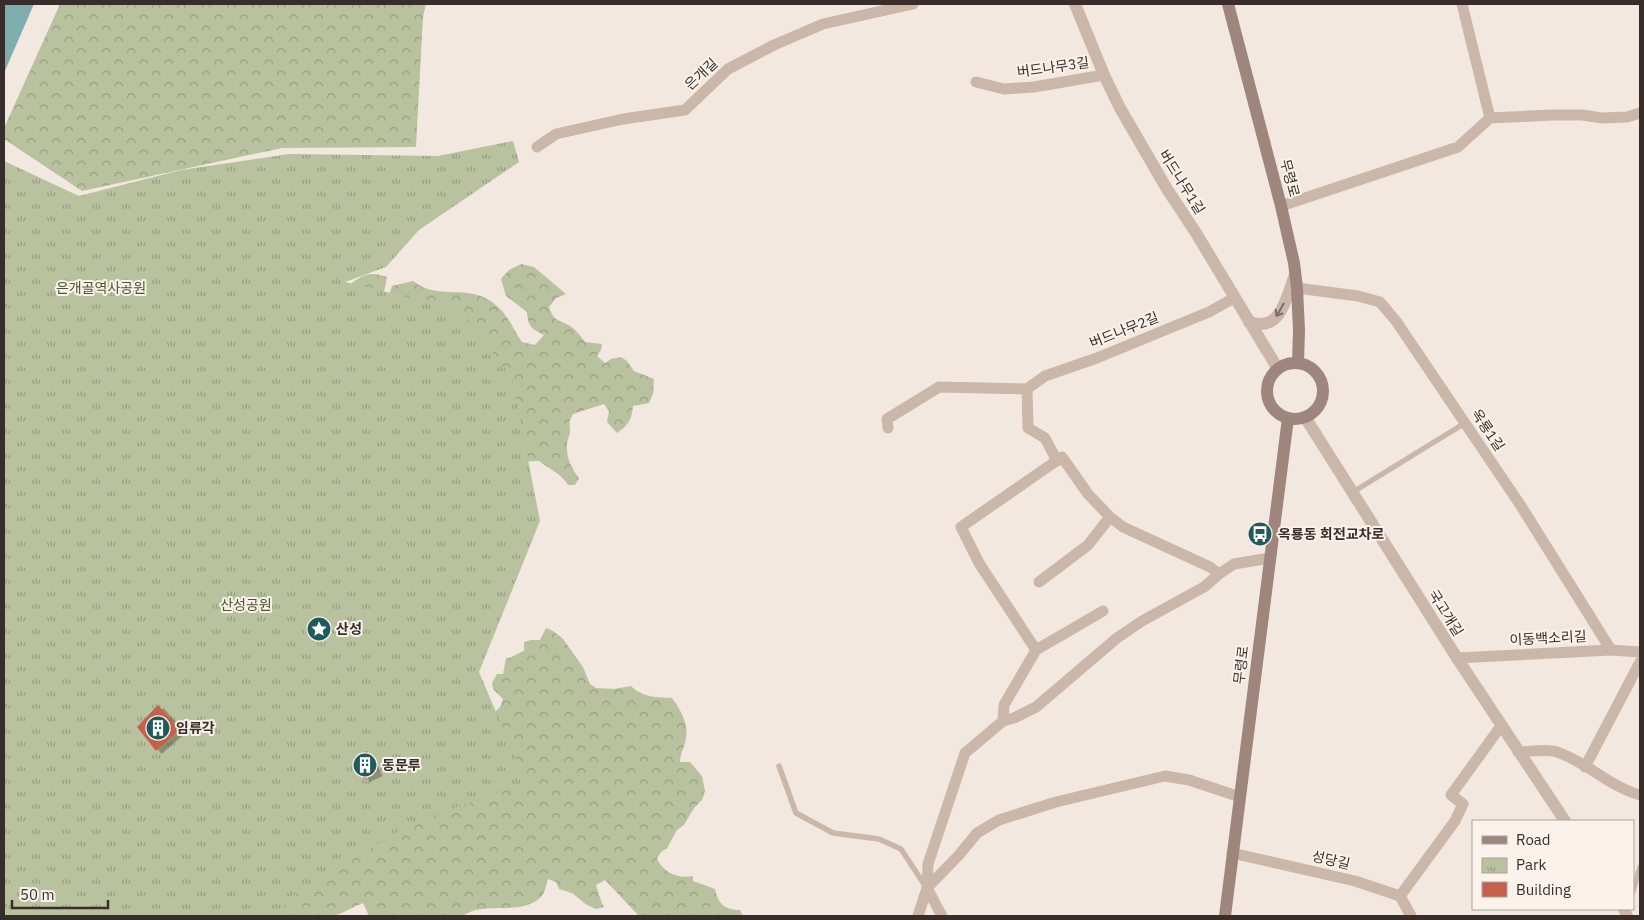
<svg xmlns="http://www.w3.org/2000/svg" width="1644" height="920" font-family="'IBM Plex Sans','Noto Sans KR',sans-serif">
<defs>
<pattern id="forest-crowns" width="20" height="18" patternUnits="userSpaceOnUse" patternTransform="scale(1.25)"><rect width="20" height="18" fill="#b8c29f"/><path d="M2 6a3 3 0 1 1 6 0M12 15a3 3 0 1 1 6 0" fill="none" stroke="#979e82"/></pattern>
<pattern id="park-tufts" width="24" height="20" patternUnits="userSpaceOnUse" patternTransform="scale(1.25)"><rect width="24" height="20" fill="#b8c29f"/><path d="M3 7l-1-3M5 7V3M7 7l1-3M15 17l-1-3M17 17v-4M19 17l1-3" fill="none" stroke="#979e82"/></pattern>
<filter id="shadow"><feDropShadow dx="5.5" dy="3" stdDeviation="0" flood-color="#0004"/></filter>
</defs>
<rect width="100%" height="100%" fill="#f3e8df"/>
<!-- forest -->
<path fill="url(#forest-crowns)" d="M60,4H426L423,17L416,147L282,148L82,191L4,139V128Z
M521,264L534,267L566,294L556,298L549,307C555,325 562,319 573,328C578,332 581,337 585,342L602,344L601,350L597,356L605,363L611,359L621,357L627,361L634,371L654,379L653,394L649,403L633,406C632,419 628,426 617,433L607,422L609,411L604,404L573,414C568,424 570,422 570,433C569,437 567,440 567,444C566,457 571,468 579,478L575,485H568C561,473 550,470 539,461L507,462L432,507L491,716L500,707L503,699L493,689L492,683L497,674H503L506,658C513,658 517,653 524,651V642L531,640H540L546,628L553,631L563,639L583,667L590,684L596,688L614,689L631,686C643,698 657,697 672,698C682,712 690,726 685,743C683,750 680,755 680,762H690L702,776L705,791L702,800L694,808L684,825L677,830L667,848L661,852L657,859C664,873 678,879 693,876V881L715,889C718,904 725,910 740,910L743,916H639L605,880L596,885C599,893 600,900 604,907L596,909L587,905L572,893L559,889L556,882L548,879C546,885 545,893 541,897C520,917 484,900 463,916H369L363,903C352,907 343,914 332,916H4V604L343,290C359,278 366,269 387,277L385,288L379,303L385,307L392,286L413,281C440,303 470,280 498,307C509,317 514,331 522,342L535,345L544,335C531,329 528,326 527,312L506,296L501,279L509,270Z"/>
<!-- park -->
<path fill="url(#park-tufts)" d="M513,141L519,162L419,230L386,267L345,282L461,310L512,378L540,521L479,672L526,783L412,823L289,898L278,916H4V161L79,196L181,170L289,154L438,156Z"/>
<!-- water -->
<path fill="#7eafae" d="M4,4H34L4,73Z"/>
<!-- building -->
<path fill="#c4604b" filter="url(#shadow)" d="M158,705L180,730L156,751L137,727Z
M367,751L377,773L364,779L354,758Z"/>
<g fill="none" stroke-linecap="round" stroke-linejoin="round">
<!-- service -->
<path stroke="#cbb7aa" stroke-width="5.5" d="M1353,492L1465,423
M779,766L796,813L833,833L879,839L901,849L926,887
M1633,891L1640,867"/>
<!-- minor -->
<path stroke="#cbb7aa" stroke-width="11" d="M1462,4L1490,118
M976,82L1004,89L1034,87L1104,75
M537,147L556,134L623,119L685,110L728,69L774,45L823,24L913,4
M1281,206L1458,147L1490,118L1553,115H1582L1602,118L1627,117L1640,113
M1297,288L1358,296L1380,302L1396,321L1521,506L1611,650
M1027,389L1045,376L1097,358L1209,312L1234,298
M888,428L887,419L939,387L1027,389L1028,428L1045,438L1057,461
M1219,574L1234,564L1270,558
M1036,650L979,563L961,527L1062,457L1088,494L1110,517L1088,545L1039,582
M1457,658L1611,650L1640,652
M1003,721L1004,705L1036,650L1103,611
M1518,752C1530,752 1546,748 1557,752C1587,762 1610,787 1640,795
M1585,767L1640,662
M1232,853L1355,881L1400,896L1411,916
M927,888L959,855L977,833L999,820L1056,802L1165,776L1189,780L1240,797
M927,888L942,916
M1400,896L1455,821L1463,804L1451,795L1501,726
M918,916L927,888L928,864L965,753L1003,721L1014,718L1036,707L1117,638L1142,621L1204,587L1219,574L1210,567L1123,527L1110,517"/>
<!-- tertiary -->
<path stroke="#cbb7aa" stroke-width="12" d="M1075,4L1104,75L1120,108L1167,189L1196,233L1278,369
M1249,322C1281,333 1286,298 1295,275
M1305,417L1457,658L1565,821
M1624,909L1627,916"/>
<!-- secondary -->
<path stroke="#9f867c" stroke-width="12" d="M1228,4L1281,206L1294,263L1297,288L1299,330L1298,363
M1267 391a28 28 0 1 1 56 0a28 28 0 1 1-56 0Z
M1225,916L1288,418"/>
</g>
<!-- one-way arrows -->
<defs><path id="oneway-shaft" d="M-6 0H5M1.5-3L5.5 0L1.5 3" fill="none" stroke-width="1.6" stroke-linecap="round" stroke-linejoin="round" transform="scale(1.25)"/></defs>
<use stroke="#7a6b64" href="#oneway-shaft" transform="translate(1280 310) rotate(120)"/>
<!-- icons -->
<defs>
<symbol id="bus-disc" viewBox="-11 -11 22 22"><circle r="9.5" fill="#205a5a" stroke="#faf2eb"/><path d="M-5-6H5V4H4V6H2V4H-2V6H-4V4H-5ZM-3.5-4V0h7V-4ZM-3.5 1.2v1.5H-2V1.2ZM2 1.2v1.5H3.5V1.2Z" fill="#fff"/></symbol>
<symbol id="sight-disc" viewBox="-11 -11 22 22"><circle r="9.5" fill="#205a5a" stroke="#faf2eb"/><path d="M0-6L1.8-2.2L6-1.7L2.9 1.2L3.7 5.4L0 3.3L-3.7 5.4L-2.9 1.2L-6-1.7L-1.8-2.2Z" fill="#fff"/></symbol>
<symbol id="building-disc" viewBox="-11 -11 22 22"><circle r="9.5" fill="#205a5a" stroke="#faf2eb"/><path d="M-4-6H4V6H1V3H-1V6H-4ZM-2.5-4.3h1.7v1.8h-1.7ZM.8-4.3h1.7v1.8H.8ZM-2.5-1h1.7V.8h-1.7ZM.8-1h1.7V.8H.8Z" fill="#fff"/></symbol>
</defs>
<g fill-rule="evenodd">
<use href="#bus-disc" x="1246" y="520" width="28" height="28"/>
<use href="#sight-disc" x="305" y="615" width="28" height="28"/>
<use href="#building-disc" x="144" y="714" width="28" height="28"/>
<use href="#building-disc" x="351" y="751" width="28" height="28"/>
</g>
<g text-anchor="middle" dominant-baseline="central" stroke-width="4" stroke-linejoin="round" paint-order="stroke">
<!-- street labels -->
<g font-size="14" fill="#382d2a" stroke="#faf2eb">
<text transform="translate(1053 67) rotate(-8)">버드나무3길</text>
<text transform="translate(701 74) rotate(-43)">은개길</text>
<text transform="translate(1290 178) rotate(75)">무령로</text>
<text transform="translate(1182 182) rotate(58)">버드나무1길</text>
<text transform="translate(1124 330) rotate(-22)">버드나무2길</text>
<text transform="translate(1488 430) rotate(56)">옥룡1길</text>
<text transform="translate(1446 613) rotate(58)">국고개길</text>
<text transform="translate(1548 638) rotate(-3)">이동백소리길</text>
<text transform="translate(1241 665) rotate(-83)">무령로</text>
<text transform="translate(1331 860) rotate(13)">성당길</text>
</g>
<!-- park labels -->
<g font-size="14" fill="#4a572e" stroke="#faf2eb">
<text x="101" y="288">은개골역사공원</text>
<text x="246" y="605">산성공원</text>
</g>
<!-- poi labels -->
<g font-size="14" font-weight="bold" fill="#382d2a" stroke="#faf2eb" text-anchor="start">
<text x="1278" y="534">옥룡동 회전교차로</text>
<text x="336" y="629">산성</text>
<text x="176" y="728">임류각</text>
<text x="382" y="765">동문루</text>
</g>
</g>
<!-- border -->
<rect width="1644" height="920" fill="none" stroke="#382d2a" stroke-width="10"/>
<!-- legend -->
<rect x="1472" y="820" width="162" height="90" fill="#faf2eb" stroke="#aca39e"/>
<rect x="1482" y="836" width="25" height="8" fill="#9f867c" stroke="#aca39e"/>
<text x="1516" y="845" font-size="15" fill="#382d2a">Road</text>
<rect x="1482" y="858" width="25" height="15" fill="url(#park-tufts)" stroke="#aca39e"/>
<text x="1516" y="870" font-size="15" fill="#382d2a">Park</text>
<rect x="1482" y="882" width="25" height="15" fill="#c4604b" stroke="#aca39e"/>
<text x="1516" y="895" font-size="15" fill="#382d2a">Building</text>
<!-- scale -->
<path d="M12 900v8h96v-8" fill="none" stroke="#382d2a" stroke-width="2.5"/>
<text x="20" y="900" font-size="15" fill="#382d2a" stroke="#faf2eb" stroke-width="4" paint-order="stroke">50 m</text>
</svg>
